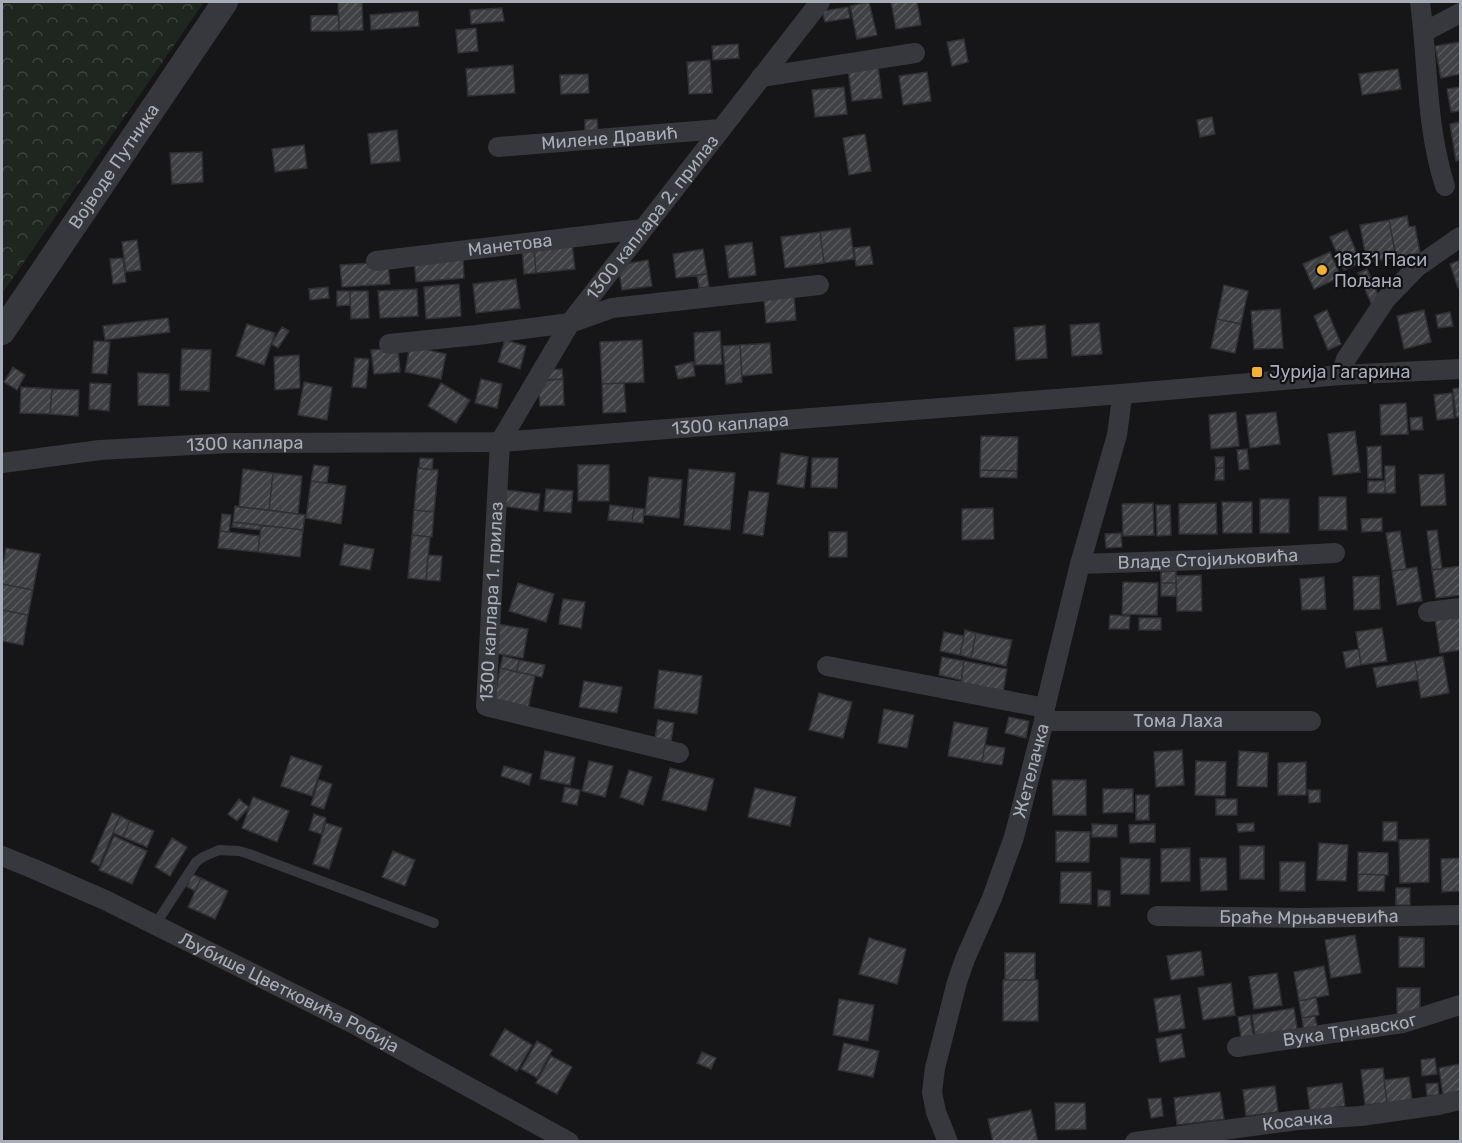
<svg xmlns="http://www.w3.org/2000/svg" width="1462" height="1143" font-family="Rubik,sans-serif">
<defs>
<pattern id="forest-crowns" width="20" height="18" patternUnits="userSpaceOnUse" patternTransform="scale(1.5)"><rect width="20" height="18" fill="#1e261f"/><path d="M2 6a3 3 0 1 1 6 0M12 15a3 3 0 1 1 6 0" fill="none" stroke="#3c433d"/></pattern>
<pattern id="building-hatch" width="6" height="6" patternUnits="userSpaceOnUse" patternTransform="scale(1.5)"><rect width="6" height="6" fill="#404145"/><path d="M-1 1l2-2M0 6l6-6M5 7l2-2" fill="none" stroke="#595a5e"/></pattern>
</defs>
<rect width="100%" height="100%" fill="#161618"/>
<!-- forest -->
<path fill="url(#forest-crowns)" d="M2,2H204L2,294Z"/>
<!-- building -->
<path fill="url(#building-hatch)" stroke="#303034" stroke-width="1.5" d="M338,2H362L363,30L339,31Z
M869,2L877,35L857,39L850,6Z
M891,2H917L921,25L896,29Z
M848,7L850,18L825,22L822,11Z
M502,8L504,21L471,24L470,10Z
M418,11L419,26L371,30L370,15Z
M339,15V31H311V16Z
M476,28L478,51L458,53L456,30Z
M964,39L968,62L952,66L947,42Z
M1460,42V74L1441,78L1435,46Z
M738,44L739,58L713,60L712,46Z
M710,60L712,93L689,94L687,62Z
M513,65L515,93L468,96L466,69Z
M878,66L882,98L852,101L848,69Z
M1398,69L1401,89L1362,95L1359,74Z
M927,72L931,101L903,105L899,76Z
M588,74L589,93L561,94L560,75Z
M844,87L847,114L815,117L812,90Z
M1460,87V111L1451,112L1447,89Z
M1212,117L1215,134L1200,137L1197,120Z
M597,119L598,133L585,134V120Z
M1460,122V160L1456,161L1450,124Z
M397,130L400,161L371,164L368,134Z
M865,134L871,171L849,175L843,138Z
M304,145L307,168L275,172L272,149Z
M202,152L203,182L172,184L170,153Z
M1407,216L1409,227L1415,226L1420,253L1396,257L1389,220Z
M1389,220L1396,257L1367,263L1360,225Z
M850,228L854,259L824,263L820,232Z
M1347,230L1361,263L1344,270L1330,237Z
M820,232L824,263L785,268L781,237Z
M137,240L141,270L126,272L122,242Z
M752,242L756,275L729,278L725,246Z
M572,243L575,269L536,273L534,247Z
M870,246L873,264L856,266L854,248Z
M534,247L536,273L524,274L522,248Z
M703,249L707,274L676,278L673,254Z
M1330,252L1341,277L1314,289L1303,264Z
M463,254L464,278L416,282L414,258Z
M123,258L126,282L113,284L110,259Z
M648,260L652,286L622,290L618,265Z
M1460,260V287L1458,288L1450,264Z
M388,262L390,284L342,287L340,265Z
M1367,269L1380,299L1371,303L1358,273Z
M707,274L709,287L699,288L697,275Z
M516,279L520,308L476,313L473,284Z
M459,284L461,316L426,319L424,287Z
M1224,285L1248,291L1241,324L1217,319Z
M328,287L329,298L310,300L309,289Z
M417,289L418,316L380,318L378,291Z
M337,291H350V305L337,306Z
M350,291H368L369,318L351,319Z
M794,295L796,320L766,323L764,298Z
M1280,309L1283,348L1254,349L1251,311Z
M1327,310L1341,344L1328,350L1314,316Z
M1424,310L1431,342L1404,349L1397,316Z
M1450,312L1453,326L1438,328L1436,315Z
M168,318L170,332L105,340L103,326Z
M1217,319L1241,324L1235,353L1211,348Z
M1099,323L1102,354L1072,356L1070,325Z
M247,324L275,333L264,365L236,356Z
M1045,325L1047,358L1016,360L1014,328Z
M282,327L289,331L278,348L271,344Z
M720,331L722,364L695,365L694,333Z
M505,340L526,346L520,369L498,362Z
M642,340L644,382L602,384L600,342Z
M94,341L110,342L107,374L92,373Z
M770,343L772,373L742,376L740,345Z
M740,345L742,382L726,384L723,346Z
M410,346L446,354L441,379L405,372Z
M398,348L400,372L374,374L371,350Z
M182,349L211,350L209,391L180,390Z
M299,355L300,388L275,390L274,357Z
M355,358L369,359L366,388L352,387Z
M693,362L695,376L678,379L675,366Z
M13,367L25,375L17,390L4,382Z
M562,369L563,379L544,380V370Z
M138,373L169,374V406L138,405Z
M481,379L502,384L497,408L475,403Z
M563,379L564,405L540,406L538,381Z
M304,382L332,387L327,420L298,415Z
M90,383L111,384L109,411L89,409Z
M441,383L470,400L456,423L428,406Z
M624,383L626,412L603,413L602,384Z
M21,387L52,389L50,414L20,413Z
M1460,388V417H1456L1453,389Z
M52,389L79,390L78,416L50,414Z
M1452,393L1454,418L1437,420L1434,395Z
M1406,403L1408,434L1381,435L1380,405Z
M1236,412L1239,446L1211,449L1209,415Z
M1276,412L1280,444L1250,448L1246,415Z
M1422,417L1423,430H1411L1410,418Z
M1355,431L1360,472L1333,475L1328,434Z
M981,436L1018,437L1017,471L980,470Z
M1381,446L1382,478H1368L1367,447Z
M1247,449L1249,469L1239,470L1237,450Z
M781,453L808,457L804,488L777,484Z
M1215,457H1224V468H1216Z
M420,458L433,459L432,470L419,468Z
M812,458H838L837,488L811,487Z
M314,465L329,467L327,483L311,481Z
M578,465H609V501H578Z
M1385,466H1395V493H1385Z
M418,468L438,470L434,512L414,510Z
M1216,468H1224V480H1215Z
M243,469L273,473L269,510L239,507Z
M689,469L735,473L730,530L684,525Z
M980,470L1017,471V478L980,477Z
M273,473L302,476L298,514L269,510Z
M1444,474L1446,505L1421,506L1419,475Z
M649,477L682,480L679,518L645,515Z
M311,481L346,486L341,524L306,518Z
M1368,481H1385V493H1368Z
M546,489L573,491L571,513L544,511Z
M505,490L540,494L538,511L503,506Z
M749,491L769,493L763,536L743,533Z
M1319,497H1346L1347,530H1319Z
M1260,499H1289V533H1260Z
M1222,502H1252V533H1223Z
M1153,503L1154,535L1123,536L1122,504Z
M1216,503L1217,534H1179V504Z
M610,505L634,508L632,522L608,520Z
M1156,505H1170L1171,535L1157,536Z
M235,506L305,515L303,530L233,522Z
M634,508L644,509L643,523L632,522Z
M993,508L994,539L962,540V509Z
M414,510L434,512L432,537L412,535Z
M222,514L231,515L229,532L220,531Z
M1382,518V531L1362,532L1361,519Z
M233,522L261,525V530L232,527Z
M261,525L303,530L300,557L258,552Z
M1437,530L1442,569L1432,570L1427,531Z
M220,531L260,536L258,552L218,548Z
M1400,531L1406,569L1392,571L1386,533Z
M829,532H847V557H829Z
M1121,533L1122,547L1106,548L1105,534Z
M412,535L430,537L426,580L408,578Z
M344,544L374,549L370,570L340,565Z
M6,548L40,554L33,590L2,584V573Z
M428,555L442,556L440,581L426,580Z
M1460,566V595L1436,598L1432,570Z
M1417,567L1422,601L1397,605L1392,571Z
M1176,571V583H1161V572Z
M1201,575L1202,611H1177L1176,576Z
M1379,576L1380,609L1354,610L1353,577Z
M1324,577L1326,609L1302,610L1300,579Z
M1123,582L1158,583L1157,615L1122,614Z
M518,583L554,594L546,622L509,611Z
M1161,583H1176V596H1161Z
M2,584L33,590L28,615L2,610Z
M563,599L585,602L581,628L559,624Z
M2,610L28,615L23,645L2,641Z
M1110,615L1130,616L1129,629H1109Z
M1460,616V650L1440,653L1435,619Z
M1139,618H1161V630H1139Z
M497,624L528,629L523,658L493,653Z
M1382,628L1387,661L1361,665L1356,632Z
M965,630L976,633L971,658L960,655Z
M944,632L964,636L960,655L940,651Z
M976,633L1012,640L1006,666L971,658Z
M1359,649L1361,665L1346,668L1343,652Z
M503,656L519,660L517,672L500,668Z
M1443,656L1449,693L1421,698L1415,661Z
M942,657L964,661L961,680L939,675Z
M519,660L545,665L542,677L517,672Z
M964,661L1007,669L1003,692L961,684Z
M1415,661L1418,680L1377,687L1373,668Z
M500,668L535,676L528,709L494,702Z
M659,670L702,676L697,714L654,708Z
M584,681L622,687L617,713L579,707Z
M819,693L852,702L843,738L809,730Z
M884,709L914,715L907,748L878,743Z
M1009,717L1029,721L1026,738L1005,733Z
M658,720L674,723L671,741L655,738Z
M954,722L988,728L982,762L948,756Z
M985,745L1005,748L1002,765L982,762Z
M1182,750L1184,785L1156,787L1154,752Z
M545,751L575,757L570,785L540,779Z
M1239,751L1268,753L1267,787L1237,786Z
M291,756L322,766L312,796L281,786Z
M589,761L613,766L605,797L582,791Z
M1196,761L1226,762L1225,796L1195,795Z
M1306,762V795H1278V763Z
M504,766L532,774L529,785L501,776Z
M670,768L714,779L706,811L662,800Z
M629,770L652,777L643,805L620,797Z
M319,780L332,784L324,809L311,805Z
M1052,780H1086V815H1053Z
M565,787L580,790L577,805L562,802Z
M755,788L796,797L790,826L748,817Z
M1103,789H1133V812L1103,813Z
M1308,790H1320V802L1309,803Z
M1136,795H1149V820H1136Z
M253,797L289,811L277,842L242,828Z
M239,799L249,807L237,821L228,814Z
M1216,799H1237V815H1216Z
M112,813L120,816L99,866L91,862Z
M314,814L326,818L321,834L309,830Z
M120,816L130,821L123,837L113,833Z
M130,821L154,831L147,847L123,837Z
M1383,822H1397V841H1383Z
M326,823L342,828L329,869L313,864Z
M1254,823V831L1238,832L1237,824Z
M1092,824L1117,825V837H1092Z
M1155,824V842L1130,843L1129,825Z
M1056,831L1090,832L1089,862H1056Z
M114,836L147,851L132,884L99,870Z
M172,838L187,847L170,876L155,867Z
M1429,839V882L1400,883L1399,840Z
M1319,843L1348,845L1346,881L1317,880Z
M1240,846H1264V879H1240Z
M1190,848V881L1161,882V849Z
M393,851L415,860L405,886L382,877Z
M1358,852L1388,853V875L1358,874Z
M1121,858L1150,859L1149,894H1121Z
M1200,858H1226L1227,890L1201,891Z
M1460,858V891L1442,892L1441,859Z
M1280,862H1305V891H1280Z
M1061,872H1091V904L1060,903Z
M192,874L201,878L195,891L187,887Z
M1358,874L1385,875L1384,891H1358Z
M201,878L228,891L215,919L188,907Z
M1396,888H1410V905H1396Z
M1098,890L1110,891V906H1098Z
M1355,935L1361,973L1331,978L1325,940Z
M1399,937L1424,938V967H1399Z
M869,938L906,949L897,984L859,974Z
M1201,951L1204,975L1171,980L1167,956Z
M1005,953H1035V980H1005Z
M1324,966L1329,995L1299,1001L1294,972Z
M1277,973L1282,1005L1254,1009L1249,977Z
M1003,980H1038V1021H1003Z
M1231,983L1235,1015L1203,1020L1198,988Z
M1397,988H1420V1015H1397Z
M1180,995L1185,1028L1159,1032L1154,999Z
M1316,997L1319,1015L1302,1018L1299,1001Z
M839,999L874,1005L868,1041L833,1035Z
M1294,1008L1298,1034L1256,1041L1252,1015Z
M1250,1015L1254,1041L1242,1043L1238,1017Z
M1315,1016L1318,1031L1304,1033L1302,1018Z
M505,1029L532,1045L517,1071L490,1055Z
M1181,1034L1185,1057L1160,1062L1156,1039Z
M537,1041L552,1050L537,1078L521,1069Z
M844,1043L879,1051L873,1077L838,1070Z
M702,1052L716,1058L711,1069L697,1063Z
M551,1056L572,1067L557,1094L536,1083Z
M1435,1058L1437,1074L1422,1076L1421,1060Z
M1460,1064V1092L1443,1095L1439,1068Z
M1383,1068L1387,1103L1365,1105L1361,1070Z
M1409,1077L1412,1100L1387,1103L1384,1080Z
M1342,1083L1345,1106L1310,1111L1307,1088Z
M1438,1083L1439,1095L1427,1096L1426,1084Z
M1275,1086L1278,1112L1246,1116L1243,1090Z
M1220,1092L1224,1119L1177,1125L1174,1098Z
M1161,1098L1163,1116L1151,1118L1148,1099Z
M1055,1103H1085L1086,1129L1056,1130Z
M1031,1110L1038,1142H993L988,1119Z"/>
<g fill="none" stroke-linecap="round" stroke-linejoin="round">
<!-- service -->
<path stroke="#37383d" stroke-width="10" d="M155,925L196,862L203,857L219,850L239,851L249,854L434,923"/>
<!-- minor -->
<g stroke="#37383d" stroke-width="20">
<path d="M1420,2C1428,62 1426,128 1445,186"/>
<path d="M1424,32L1460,13"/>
<path d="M761,77L915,53"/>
<path id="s1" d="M498,147L721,129"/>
<path id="s2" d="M376,261L643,229"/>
<path d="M389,344L477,335L570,323L612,308L819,285"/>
<path d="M1341,375L1346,359L1386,299L1417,267L1460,237"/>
<path id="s3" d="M2,463L100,450L229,443L500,442L1121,394L1341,375L1460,369"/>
<path id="s4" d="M1080,564L1201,560L1335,553"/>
<path d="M1428,612L1460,608"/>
<path d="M827,666L1045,708"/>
<path id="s5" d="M1044,721H1311"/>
<path id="s6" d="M679,753L486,706L500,442L570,323L820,2"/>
<path id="s7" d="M2,856L34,869L105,900L354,1024L569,1142"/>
<path id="s8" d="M1157,916L1303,918L1460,915"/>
<path id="s9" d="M1237,1047L1403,1023L1460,1005"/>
<path id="s10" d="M948,1142L936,1112L932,1092L935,1068L957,982L965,959L992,898L1014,837L1044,721L1045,708L1080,564L1117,435L1121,405V394"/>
<path id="s11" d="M1135,1142L1298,1120L1361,1116L1438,1105L1460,1100"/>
</g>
<!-- tertiary -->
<path stroke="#37383d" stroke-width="26" id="s12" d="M2,332L225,2"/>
</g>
<!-- markers -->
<g fill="#f2b134" stroke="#111113" stroke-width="2">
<circle cx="1322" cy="270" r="6"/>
<rect x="1251" y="366" width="12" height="12" rx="3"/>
</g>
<g text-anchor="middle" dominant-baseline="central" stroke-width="4.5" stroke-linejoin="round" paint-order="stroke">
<!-- street labels -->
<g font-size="18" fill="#a8adb8" stroke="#111113">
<text stroke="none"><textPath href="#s1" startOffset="112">Милене Дравић</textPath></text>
<text stroke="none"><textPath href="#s12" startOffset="200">Војводе Путника</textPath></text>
<text stroke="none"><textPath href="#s6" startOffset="735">1300 каплара 2. прилаз</textPath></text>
<text stroke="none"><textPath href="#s2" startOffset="135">Манетова</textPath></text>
<text stroke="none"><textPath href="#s3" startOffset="730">1300 каплара</textPath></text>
<text stroke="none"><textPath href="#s3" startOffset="244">1300 каплара</textPath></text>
<text stroke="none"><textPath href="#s4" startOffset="128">Владе Стојиљковића</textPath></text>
<text stroke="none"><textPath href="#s6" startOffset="303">1300 каплара 1. прилаз</textPath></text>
<text stroke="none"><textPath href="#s5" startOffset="134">Тома Лаха</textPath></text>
<text stroke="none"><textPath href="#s10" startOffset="390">Жетелачка</textPath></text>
<text stroke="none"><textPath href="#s8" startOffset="152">Браће Мрњавчевића</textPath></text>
<text stroke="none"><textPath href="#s7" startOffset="318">Љубише Цветковића Робија</textPath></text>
<text stroke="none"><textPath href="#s9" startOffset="114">Вука Трнавског</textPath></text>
<text stroke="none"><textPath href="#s11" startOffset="164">Косачка</textPath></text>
</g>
<!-- poi labels -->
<g font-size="18" fill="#a8adb8" stroke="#111113" text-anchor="start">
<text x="1334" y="260">18131 Паси<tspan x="1334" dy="21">Пољана</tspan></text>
<text x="1269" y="372">Јурија Гагарина</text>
</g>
</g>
<!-- border -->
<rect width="1462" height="1143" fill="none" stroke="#a8adb8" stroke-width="6"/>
</svg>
